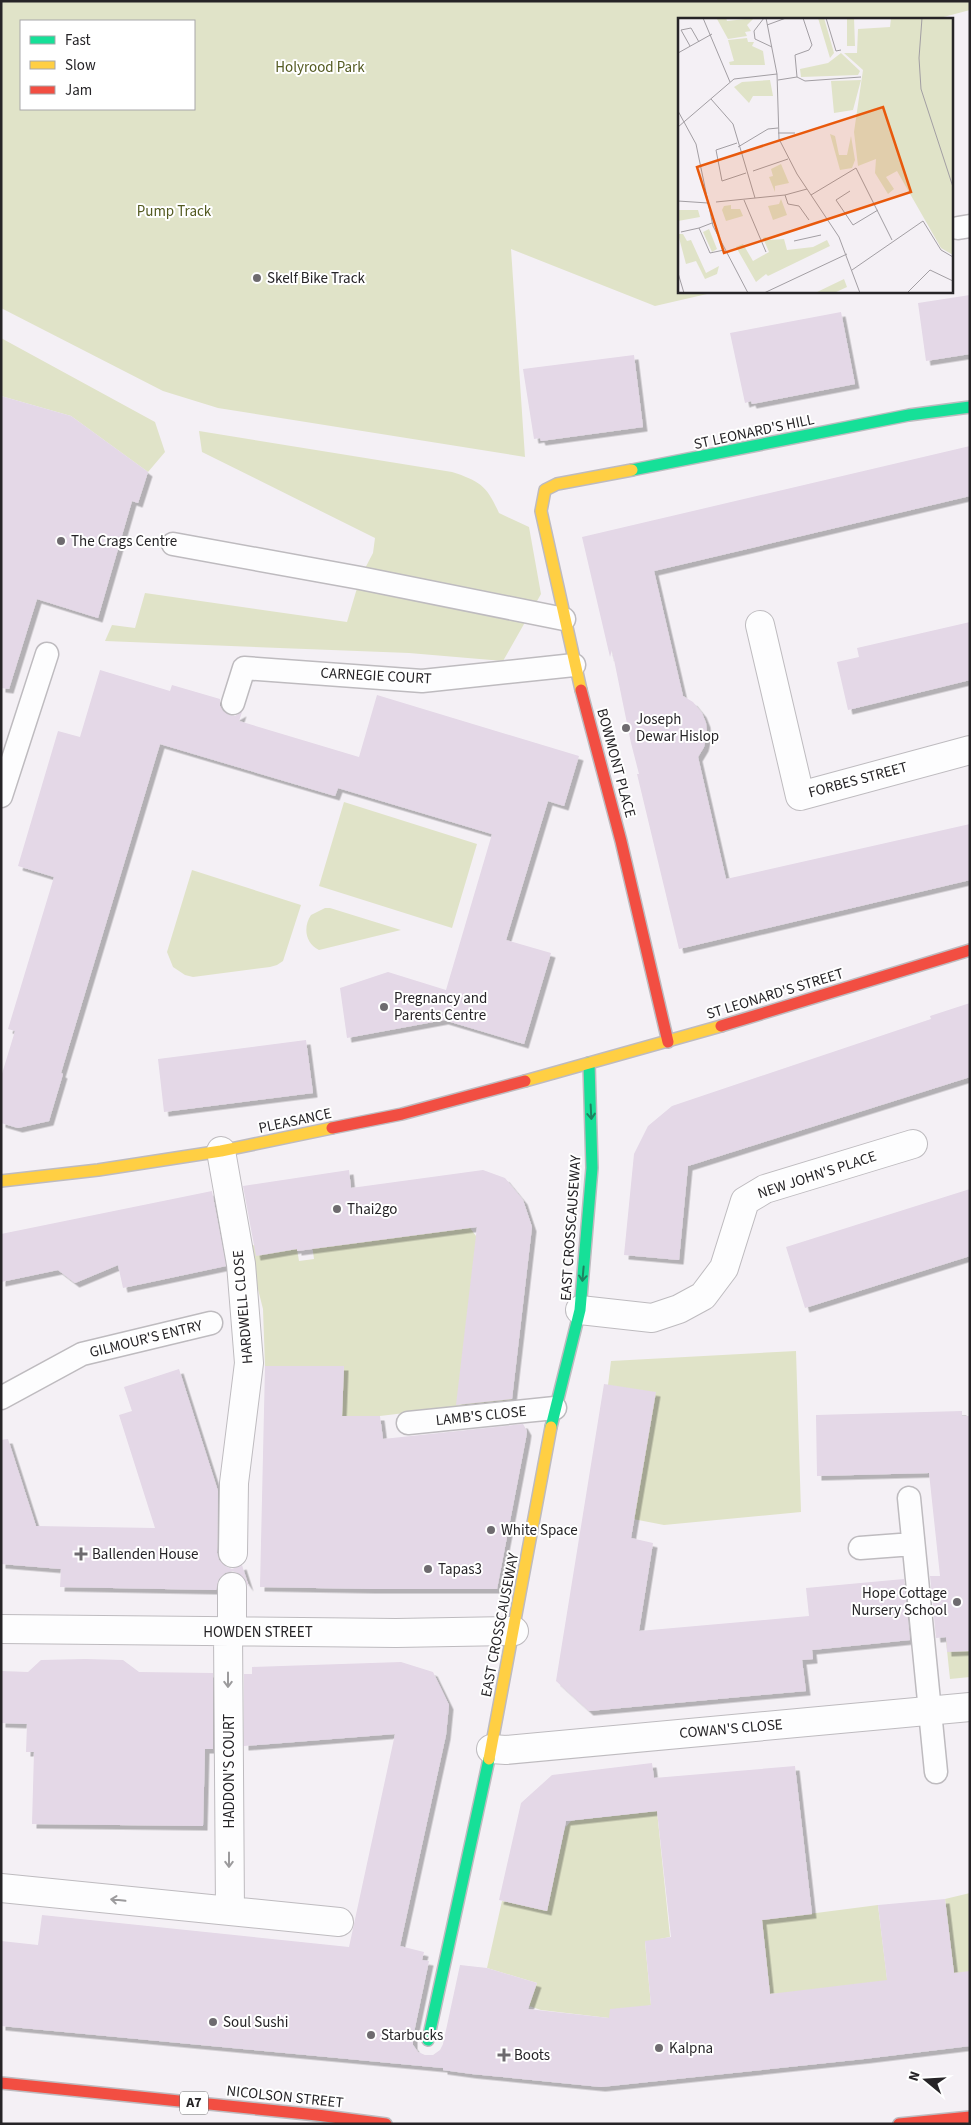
<svg xmlns="http://www.w3.org/2000/svg" width="971" height="2125" font-family="'Source Sans 3',sans-serif">
<defs>
<filter id="shadow"><feDropShadow dx="4.5" dy="4.5" stdDeviation="0" flood-color="#0004"/></filter>
</defs>
<rect width="100%" height="100%" fill="#f4f0f5"/>
<!-- green -->
<path fill="#e0e3c8" fill-rule="evenodd" d="M1,1H970V10L936,19H680V291H720L655,306L511,249L525,457L218,408L163,391L1,308ZM194,21V109H21V21Z
M1,338L155,422L165,452L148,472L71,416L1,396Z
M199,431L452,472C480,481 487,486 499,513L529,527L541,594L503,661L409,653L105,641L112,625L135,628L145,593L347,622L360,578L373,553L375,538L202,452Z
M344,802L477,844L452,928L319,886Z
M192,870L301,905L283,961L277,965L270,967L193,977L185,975L173,967L167,952Z
M325,908H330L401,930L319,950C305,943 303,927 311,915Z
M470,1228L476,1236L512,1392V1400L380,1416H342L344,1366H265L263,1309L247,1246L263,1244L297,1249L299,1261L314,1259L311,1237Z
M796,1351L801,1512L664,1525L633,1519L608,1385L611,1361Z
M970,1639V1677L950,1679L946,1641Z
M657,1811L670,1937L645,1942L651,2005L609,2018L541,2010L529,2006L537,1983L487,1968L502,1901L547,1911L565,1828L571,1821Z
M970,1893V1971L955,1981L945,1899Z
M878,1905L888,1987L770,1994L762,1920Z"/>
<!-- building -->
<path fill="#e4d8e7" filter="url(#shadow)" d="M970,295V354L926,361L918,303Z
M841,312L855,384L752,404L751,401L745,403L730,333Z
M634,355L643,427L541,441L540,438L534,439L523,369Z
M1,396L71,416L148,472L138,503L132,501L98,618L37,599L9,689L1,688Z
M970,446V496L654,571L683,696L693,702L702,713L706,723L707,734L704,747L698,757L726,879L970,824V880L679,949L637,774H639L631,743L612,650L610,657L582,537Z
M970,622V680L848,710L837,662L859,657L857,648Z
M100,670L170,691L172,685L220,699V706L223,711L229,715L235,716L242,712L239,721L359,757L377,695L579,756L564,806L548,801L506,940L551,953L524,1044L444,1020L347,1038L340,988L388,972L446,990L492,834L338,788L335,796L160,744L61,1073L63,1074L49,1121L18,1128L1,1123V1077L15,1031L8,1029L54,877L18,866L58,731L80,737Z
M970,1003V1077L688,1166L679,1260L624,1255L634,1154L648,1126L672,1106L931,1019L930,1016Z
M306,1040L313,1093L164,1112L158,1059Z
M349,1170L351,1188L483,1170L505,1178L523,1200L532,1227L512,1399L456,1405L477,1227L297,1251V1249L256,1256L243,1186Z
M970,1189V1256L805,1308L786,1247Z
M212,1191L226,1266L123,1288L118,1265L75,1283L58,1270L1,1282V1234Z
M265,1366H344L342,1416H380L383,1439L523,1424L527,1431L526,1438L497,1589H370L260,1587Z
M179,1369L218,1491L217,1553L219,1560L225,1566L232,1569L242,1565L249,1587L240,1574L232,1571L225,1573L219,1579L216,1590L60,1587L61,1569L1,1564V1440L8,1439L36,1526L155,1528L119,1415L132,1411L124,1387Z
M604,1384L656,1392L631,1538L653,1543L639,1631L809,1616L806,1588L904,1579L910,1640L812,1650L813,1659L802,1660L806,1691L589,1711L556,1681Z
M962,1411V1416H970V1651L947,1652L946,1637L936,1638L930,1576H940L929,1473L817,1476L816,1415Z
M85,1659L123,1660L139,1672L213,1673V1749H205L203,1826L32,1824L34,1752H26L27,1724L1,1723V1671L28,1672L41,1660Z
M401,1662L433,1672L449,1705L446,1735L400,1946L424,1952L422,1960L429,1961L413,2037V2045L418,2052L425,2055H433L440,2050L443,2044L460,1965L487,1968L537,1983L528,2009L609,2018L610,2009L651,2005L645,1941L671,1937L657,1811L566,1821L547,1911L499,1900L521,1803L552,1775L652,1763L654,1778L795,1766L812,1914L762,1920L770,1994L887,1980L878,1905L945,1899L954,1973L970,1971V2046L864,2059L601,2087L472,2074L443,2070V2068L1,2026V1941L38,1945L42,1915L349,1947L395,1734L244,1746V1674H252V1667Z"/>
<g fill="none" stroke-linecap="round" stroke-linejoin="round">
<defs>
<path id="lane" d="M958,228L970,226
M173,544L360,578L564,619
M233,703L244,668L422,681L574,665
M1,796L47,654
M1,1398L82,1354L211,1323
M408,1423L555,1408
M909,1498L936,1772
M860,1548L913,1544"/>
<path id="street" d="M760,625L800,796L970,750
M221,1151L241,1264L249,1363L234,1483L233,1553
M580,1310L652,1318L679,1309L703,1296L724,1268L745,1201L765,1189L913,1144
M232,1587V1631
M1,1629L396,1633L514,1631
M491,1749L506,1750L970,1707
M1,1888L230,1911L228,1632
M230,1911L339,1922"/>
<path id="fast" d="M632,470L909,415L970,407
M551,1427L580,1310L592,1168L589,1063
M428,2040L489,1759"/>
<path id="slow" d="M581,690L541,511L545,490L557,484L632,470
M525,1081L721,1026
M1,1181L98,1170L221,1151L332,1128
M489,1759L551,1427"/>
<path id="jam" d="M581,690L621,841L668,1042
M721,1026L970,950
M332,1128L402,1114L525,1081
M1,2083L317,2115L386,2124
M899,2124L970,2117"/>
</defs>
<!-- lane casing -->
<use href="#lane" stroke="#bebbbf" stroke-width="25"/>
<!-- street casing -->
<use href="#street" stroke="#bebbbf" stroke-width="30"/>
<!-- fast casing -->
<use href="#fast" stroke="#bebbbf" stroke-width="14"/>
<!-- slow casing -->
<use href="#slow" stroke="#bebbbf" stroke-width="14"/>
<!-- jam casing -->
<use href="#jam" stroke="#bebbbf" stroke-width="14"/>
<!-- lane -->
<use href="#lane" stroke="#fdfdfe" stroke-width="22"/>
<!-- street -->
<use href="#street" stroke="#fdfdfe" stroke-width="28"/>
<!-- fast -->
<use href="#fast" stroke="#16e098" stroke-width="11"/>
<!-- slow -->
<use href="#slow" stroke="#ffcf43" stroke-width="11"/>
<!-- jam -->
<use href="#jam" stroke="#f24e42" stroke-width="11"/>
</g>
<!-- one-way arrows -->
<defs><path id="oneway-shaft" d="M-6 0H5M1.5-3L5.5 0L1.5 3" fill="none" stroke-width="1.6" stroke-linecap="round" stroke-linejoin="round" transform="scale(1.25)"/></defs>
<g stroke="#1e8260">
<use href="#oneway-shaft" transform="translate(591 1112) rotate(87)"/>
<use href="#oneway-shaft" transform="translate(583 1274) rotate(95)"/>
</g>
<g stroke="#9c9b9d">
<use href="#oneway-shaft" transform="translate(228 1680) rotate(90)"/>
<use href="#oneway-shaft" transform="translate(229 1860) rotate(90)"/>
<use href="#oneway-shaft" transform="translate(118 1900) rotate(-174)"/>
</g>
<!-- markers -->
<g fill="#6e6b6f" stroke="#fff" stroke-width="2">
<circle cx="257" cy="278" r="5"/>
<circle cx="61" cy="541" r="5"/>
<circle cx="626" cy="728" r="5"/>
<circle cx="384" cy="1007" r="5"/>
<circle cx="337" cy="1209" r="5"/>
<circle cx="491" cy="1530" r="5"/>
<path d="M78.5 1546.5h5v5h5v5h-5v5h-5v-5h-5v-5h5z"/>
<circle cx="428" cy="1569" r="5"/>
<circle cx="957" cy="1602" r="5"/>
<circle cx="213" cy="2022" r="5"/>
<circle cx="371" cy="2035" r="5"/>
<circle cx="659" cy="2048" r="5"/>
<path d="M501.5 2047.5h5v5h5v5h-5v5h-5v-5h-5v-5h5z"/>
</g>
<g text-anchor="middle" dominant-baseline="central" stroke-width="4" stroke-linejoin="round" paint-order="stroke">
<!-- shield labels -->
<rect fill="#fff" stroke="#676668" stroke-width="1" x="180" y="2091.5" width="28" height="23" rx="4"/>
<g font-size="14" font-weight="bold" fill="#262427">
<text x="194" y="2103">A7</text>
</g>
<!-- park labels -->
<g font-size="15" fill="#535a20" stroke="#fff">
<text x="320" y="67">Holyrood Park</text>
<text x="174" y="211">Pump Track</text>
</g>
<!-- poi labels -->
<g font-size="15" fill="#262427" stroke="#fff" text-anchor="start">
<text x="267" y="278">Skelf Bike Track</text>
<text x="71" y="541">The Crags Centre</text>
<text x="636" y="719">Joseph<tspan x="636" dy="17">Dewar Hislop</tspan></text>
<text x="394" y="998">Pregnancy and<tspan x="394" dy="17">Parents Centre</tspan></text>
<text x="347" y="1209">Thai2go</text>
<text x="501" y="1530">White Space</text>
<text x="92" y="1554">Ballenden House</text>
<text x="438" y="1569">Tapas3</text>
<text x="947" y="1593" text-anchor="end">Hope Cottage<tspan x="947" dy="17">Nursery School</tspan></text>
<text x="223" y="2022">Soul Sushi</text>
<text x="381" y="2035">Starbucks</text>
<text x="669" y="2048">Kalpna</text>
<text x="514" y="2055">Boots</text>
</g>
<!-- street labels -->
<g font-size="15" fill="#262427" stroke="#fff">
<text transform="translate(754 432) rotate(-12)">ST LEONARD'S HILL</text>
<text transform="translate(376 676) rotate(3)">CARNEGIE COURT</text>
<text transform="translate(616 763) rotate(75)">BOWMONT PLACE</text>
<text transform="translate(858 780) rotate(-15)">FORBES STREET</text>
<text transform="translate(775 994) rotate(-17)">ST LEONARD'S STREET</text>
<text transform="translate(295 1121) rotate(-12)">PLEASANCE</text>
<text transform="translate(817 1175) rotate(-18)">NEW JOHN'S PLACE</text>
<text transform="translate(571 1228) rotate(-86)">EAST CROSSCAUSEWAY</text>
<text transform="translate(243 1307) rotate(-95)">HARDWELL CLOSE</text>
<text transform="translate(146 1339) rotate(-14)">GILMOUR'S ENTRY</text>
<text transform="translate(481 1416) rotate(-6)">LAMB'S CLOSE</text>
<text transform="translate(500 1625) rotate(-79)">EAST CROSSCAUSEWAY</text>
<text x="258" y="1632">HOWDEN STREET</text>
<text transform="translate(731 1729) rotate(-5)">COWAN'S CLOSE</text>
<text transform="translate(229 1771) rotate(-90)">HADDON'S COURT</text>
<text transform="translate(285 2097) rotate(6)">NICOLSON STREET</text>
</g>
</g>
<!-- overview -->
<g transform="translate(678 18)">
<rect width="275" height="275" fill="#f4f0f5"/>
<path d="M48,0L49,3L76,0L69,7L73,13L67,14L69,18L50,21L39,1ZM140,0H146L156,35L152,40ZM176,0L177,28H169V1ZM213,0H275V237L263,230L219,153L208,159L216,171L210,176L197,155L198,141L180,148L176,114L185,52L166,35H179L180,11L212,9ZM69,20L70,24H76L74,28L85,33L87,47H52L51,44L56,43L50,22ZM163,35L182,53L180,57L123,59L122,51L150,45ZM92,62L95,78H75L71,85L56,69L64,64ZM183,62L175,92L156,95L153,63ZM152,116L157,118L161,137H169L173,118L177,142L174,150L162,152ZM103,146L111,165L97,168V174L91,159L95,158L93,151ZM103,181L109,197L95,202L90,188L101,186ZM53,187V191H62L65,198L48,203L44,192L46,188ZM0,192H20L22,199L0,203ZM31,211L39,231L34,234L25,214ZM0,216H5L9,223L13,222L28,255L41,248L39,256L27,261L18,243L8,246ZM88,219L90,222L106,221L109,232L135,229L149,222L152,228L90,258L88,256L78,264L58,229L65,226L75,243L91,234L85,220ZM166,261L169,269L156,275H137Z" fill="#e0e3c8"/>
<path fill="none" stroke="#a29ea3" stroke-width="1" d="M25,0L52,64M86,0L76,13L77,21L94,29M88,0L99,56L101,121L119,156L161,219L182,275M148,0L158,33L163,32M244,0L241,40L243,71L275,169M89,7L108,0M12,28L3,12L13,10L21,24M0,35L34,16M119,59L117,37L131,32L134,27L125,0M119,59L127,63L183,59M100,62L119,59M33,81L55,106L77,180M0,93L18,126L35,208L70,275M0,109L56,61L99,56M100,115H117M59,125L38,132L44,163L68,155M60,129L90,111L100,110M75,153L110,141M172,173L158,182L175,207L200,192M107,177L110,186L121,188L131,202M133,177L178,150L214,222M66,182L88,234M0,183L30,185M38,184L107,177L129,171M34,205L21,210L32,235L46,232M3,214L21,210M116,223L143,217M174,252L245,203L263,232L275,239M0,255L6,275M86,275L169,236M229,275L252,252L275,263"/>
<path fill="#e8590c" fill-opacity="0.15" stroke="#e8590c" stroke-width="2.5" d="M205,89L233,174L46,235L19,149Z"/>
<rect width="275" height="275" fill="none" stroke="#262427" stroke-width="2.5"/>
</g>
<!-- border -->
<rect width="971" height="2125" fill="none" stroke="#262427" stroke-width="5"/>
<!-- legend -->
<rect x="20" y="20" width="175" height="90" fill="#ffffff" stroke="#a8a7a9"/>
<rect x="30" y="36" width="25" height="8" fill="#16e098" stroke="#a8a7a9"/>
<text x="65" y="45" font-size="15" fill="#262427">Fast</text>
<rect x="30" y="61" width="25" height="8" fill="#ffcf43" stroke="#a8a7a9"/>
<text x="65" y="70" font-size="15" fill="#262427">Slow</text>
<rect x="30" y="86" width="25" height="8" fill="#f24e42" stroke="#a8a7a9"/>
<text x="65" y="95" font-size="15" fill="#262427">Jam</text>
<!-- north arrow -->
<g transform="translate(926 2080) rotate(288)" stroke="#ffffff" stroke-width="4" paint-order="stroke">
<path d="M0-4L9 19L0 12L-9 19Z" fill="#262427"/>
<text y="-8" font-size="14" font-weight="bold" text-anchor="middle" fill="#262427">N</text>
</g>
</svg>
